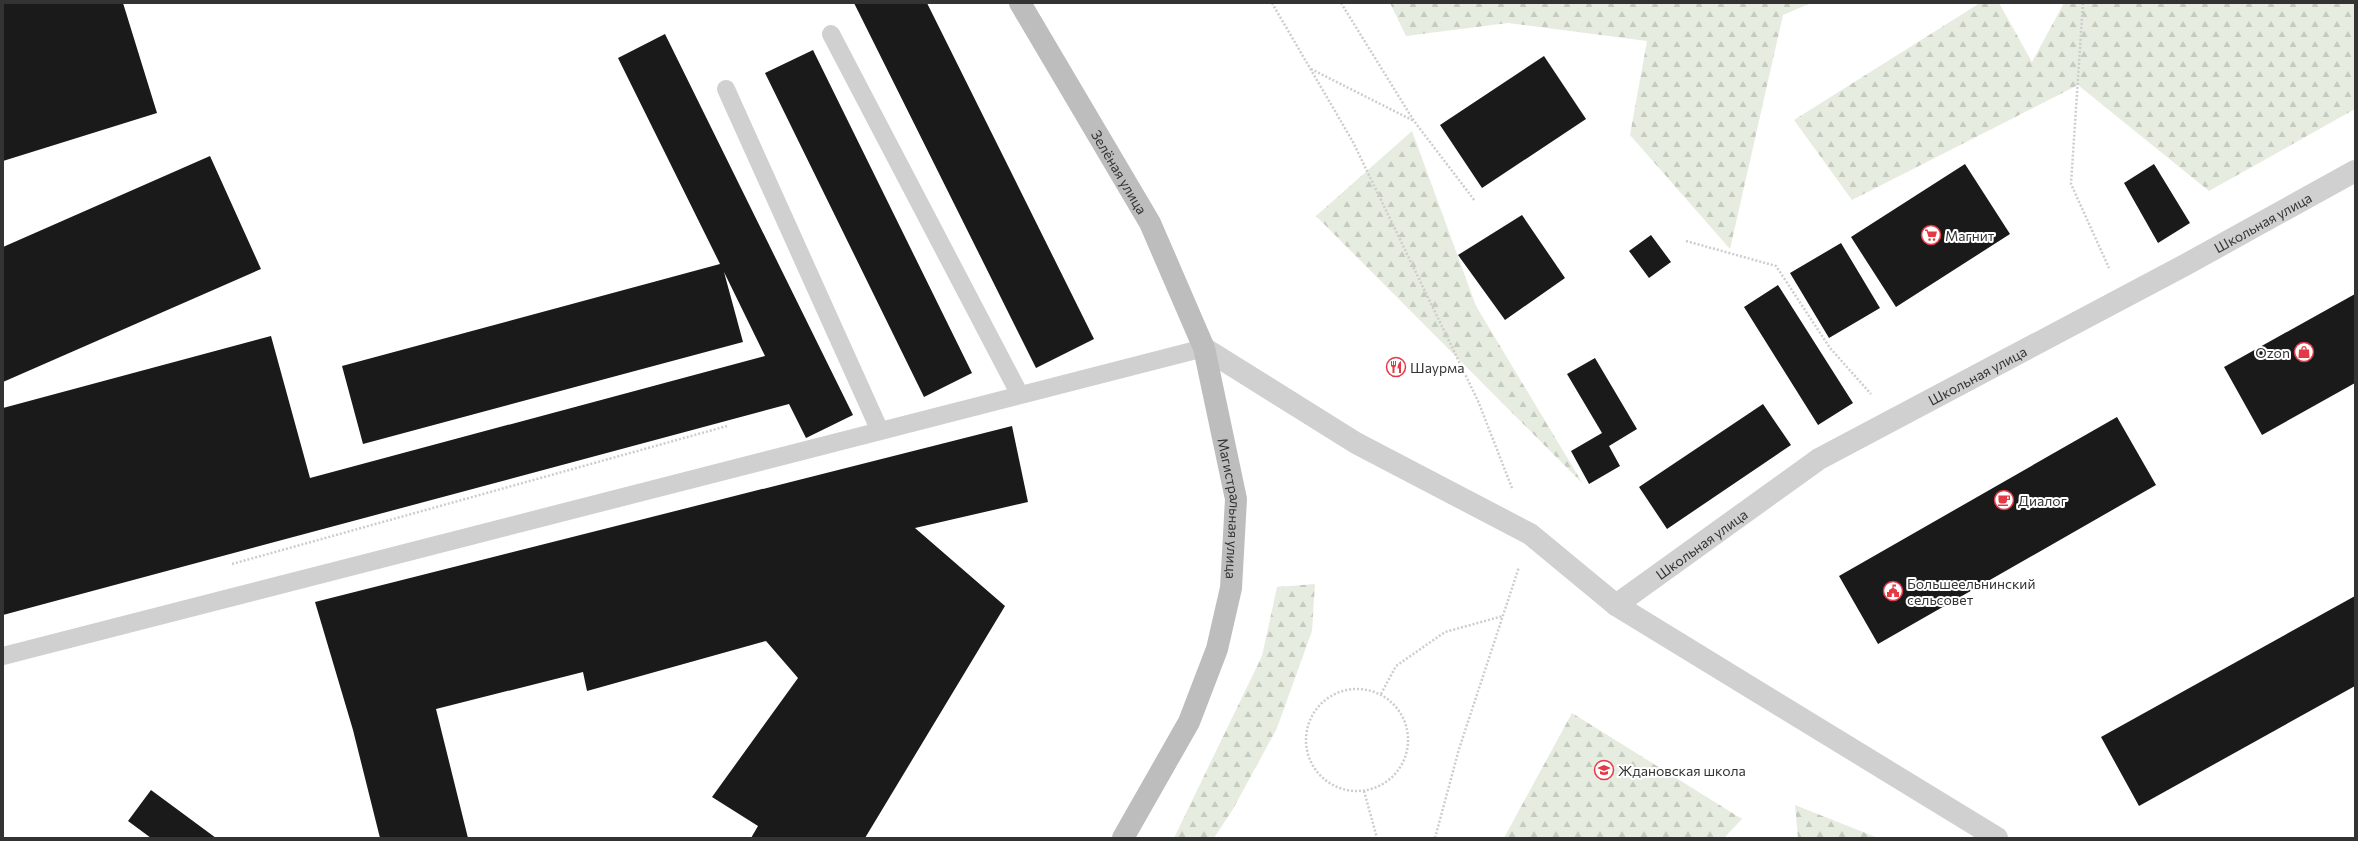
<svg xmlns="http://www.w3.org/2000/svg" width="2358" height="841" font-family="Commissioner,sans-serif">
<defs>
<pattern id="forest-firs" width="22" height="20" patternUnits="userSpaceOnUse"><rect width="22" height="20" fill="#e6ecdf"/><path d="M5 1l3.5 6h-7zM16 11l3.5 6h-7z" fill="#c6cbc0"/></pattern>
</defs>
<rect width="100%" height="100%" fill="#fff"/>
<!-- forest -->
<path fill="url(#forest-firs)" d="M1390,3H1811L1783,15L1730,249L1630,135L1647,41L1508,23L1406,36Z
M1980,3H1999L2032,62L2064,3H2355V109L2209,191L2078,85L1852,200L1794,120Z
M1412,131L1476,306L1583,484L1316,216Z
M1315,584L1312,631L1277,728L1233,809L1214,838H1174L1262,656L1277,587Z
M1572,713L1742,819L1724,838H1504Z
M1795,805L1878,838H1798Z"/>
<!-- building -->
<path fill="#1a1a1a" d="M3,3H123L157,113L3,161Z
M854,3H927L1094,339L1036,368Z
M665,34L853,415L806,438L789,404L3,615V408L271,336L310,478L765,356L724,272L743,342L363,444L342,366L720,264L618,58Z
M813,50L972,373L924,397L765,73Z
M1544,56L1586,119L1482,188L1440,125Z
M210,156L261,269L3,382V247Z
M1965,164L2010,234L1896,307L1851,237Z
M2154,164L2190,223L2158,243L2124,183Z
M1522,215L1565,278L1505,320L1458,255Z
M1651,235L1671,262L1649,278L1629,251Z
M1841,243L1880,308L1829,338L1790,273Z
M1778,285L1853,403L1818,425L1744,307Z
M2355,294V383L2262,435L2224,367Z
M1595,358L1637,429L1609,446L1620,466L1589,484L1571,451L1602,433L1567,374Z
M1763,404L1791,445L1667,529L1639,487Z
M2117,417L2156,485L1878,644L1839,576Z
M1012,426L1028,502L915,528L1005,606L865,838H751L758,826L712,797L798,678L766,641L587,691L583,672L436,709L468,838H380L353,730L315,602Z
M2355,596V686L2139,806L2101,737Z
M151,790L216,838H151L128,821Z"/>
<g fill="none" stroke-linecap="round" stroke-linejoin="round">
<!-- path -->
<path stroke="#cdcdcd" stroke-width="2.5" stroke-dasharray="2 2" stroke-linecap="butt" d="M1272,3L1353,142L1478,401L1512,488
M1341,3L1414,121L1475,201
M2083,3L2071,184L2109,268
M1311,69L1414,121
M1686,241L1776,266L1830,348L1871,394
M232,564L727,426
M1306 740a51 51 0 1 1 102 0a51 51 0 1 1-102 0Z
M1381,694L1396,666L1445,632L1503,616
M1364,791L1377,838
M1435,838L1459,749L1519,567"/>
<!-- lane -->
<path stroke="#d0d0d0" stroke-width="18" d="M831,34L1020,395
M726,89L880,431
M3,656L1204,348"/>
<!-- street -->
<g stroke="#d0d0d0" stroke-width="22">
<path d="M1204,348L1356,443L1530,534L1616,605L1997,838"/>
<path id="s1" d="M1616,605L1819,459L2185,265L2355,171"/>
</g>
<!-- secondary -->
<path stroke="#bdbdbd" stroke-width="22" id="s2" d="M1020,3L1150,223L1204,348L1236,499L1231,588L1217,649L1189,722L1123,838"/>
</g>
<!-- icons -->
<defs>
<symbol id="supermarket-ring" viewBox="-11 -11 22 22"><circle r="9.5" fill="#fff" stroke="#e63946" stroke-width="1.5"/><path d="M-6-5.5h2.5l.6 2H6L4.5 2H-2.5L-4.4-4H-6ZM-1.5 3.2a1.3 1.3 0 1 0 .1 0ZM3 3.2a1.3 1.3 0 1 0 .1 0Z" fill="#e63946"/></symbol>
<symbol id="shop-ring" viewBox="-11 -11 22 22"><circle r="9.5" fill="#fff" stroke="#e63946" stroke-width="1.5"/><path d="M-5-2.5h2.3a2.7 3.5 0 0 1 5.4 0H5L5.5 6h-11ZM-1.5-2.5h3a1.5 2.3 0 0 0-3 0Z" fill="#e63946"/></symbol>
<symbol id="restaurant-ring" viewBox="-11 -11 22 22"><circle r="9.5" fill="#fff" stroke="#e63946" stroke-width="1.5"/><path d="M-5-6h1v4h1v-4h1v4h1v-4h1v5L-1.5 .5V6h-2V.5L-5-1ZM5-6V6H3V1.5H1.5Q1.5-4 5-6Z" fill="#e63946"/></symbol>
<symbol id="cafe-ring" viewBox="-11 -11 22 22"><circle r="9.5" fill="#fff" stroke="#e63946" stroke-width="1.5"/><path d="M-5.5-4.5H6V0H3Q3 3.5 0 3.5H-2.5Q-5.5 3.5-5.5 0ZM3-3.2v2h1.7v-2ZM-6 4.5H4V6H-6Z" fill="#e63946"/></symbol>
<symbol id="civic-ring" viewBox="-11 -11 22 22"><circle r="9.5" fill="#fff" stroke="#e63946" stroke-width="1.5"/><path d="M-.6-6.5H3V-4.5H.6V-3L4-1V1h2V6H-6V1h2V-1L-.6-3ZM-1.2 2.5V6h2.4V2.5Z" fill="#e63946"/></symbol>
<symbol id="school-ring" viewBox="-11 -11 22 22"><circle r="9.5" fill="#fff" stroke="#e63946" stroke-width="1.5"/><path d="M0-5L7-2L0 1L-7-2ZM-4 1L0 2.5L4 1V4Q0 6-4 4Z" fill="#e63946"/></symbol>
</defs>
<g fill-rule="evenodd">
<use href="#supermarket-ring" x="1920" y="224" width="22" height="22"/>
<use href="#shop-ring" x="2293" y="341" width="22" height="22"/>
<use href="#restaurant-ring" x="1385" y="356" width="22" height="22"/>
<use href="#cafe-ring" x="1993" y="489" width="22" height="22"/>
<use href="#civic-ring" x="1882" y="580" width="22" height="22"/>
<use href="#school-ring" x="1593" y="759" width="22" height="22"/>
</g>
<g text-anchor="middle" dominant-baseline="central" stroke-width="4" stroke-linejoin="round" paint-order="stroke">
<!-- street labels -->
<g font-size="14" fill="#333" stroke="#fff">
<text stroke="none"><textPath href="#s2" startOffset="196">Зелёная улица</textPath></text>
<text stroke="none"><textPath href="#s1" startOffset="753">Школьная улица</textPath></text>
<text stroke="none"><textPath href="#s1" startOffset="429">Школьная улица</textPath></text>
<text stroke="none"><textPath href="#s2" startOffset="555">Магистральная улица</textPath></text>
<text stroke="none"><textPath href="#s1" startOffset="105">Школьная улица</textPath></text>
</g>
<!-- poi labels -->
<g font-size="14" fill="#333" stroke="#fff" text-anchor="start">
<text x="1945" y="235">Магнит</text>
<text x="2290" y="352" text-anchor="end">Ozon</text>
<text x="1410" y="367">Шаурма</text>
<text x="2018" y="500">Диалог</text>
<text x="1907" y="583">Большеельнинский<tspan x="1907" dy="16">сельсовет</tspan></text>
<text x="1618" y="770">Ждановская школа</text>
</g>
</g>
<!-- border -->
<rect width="2358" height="841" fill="none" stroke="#333333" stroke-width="8"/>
</svg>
